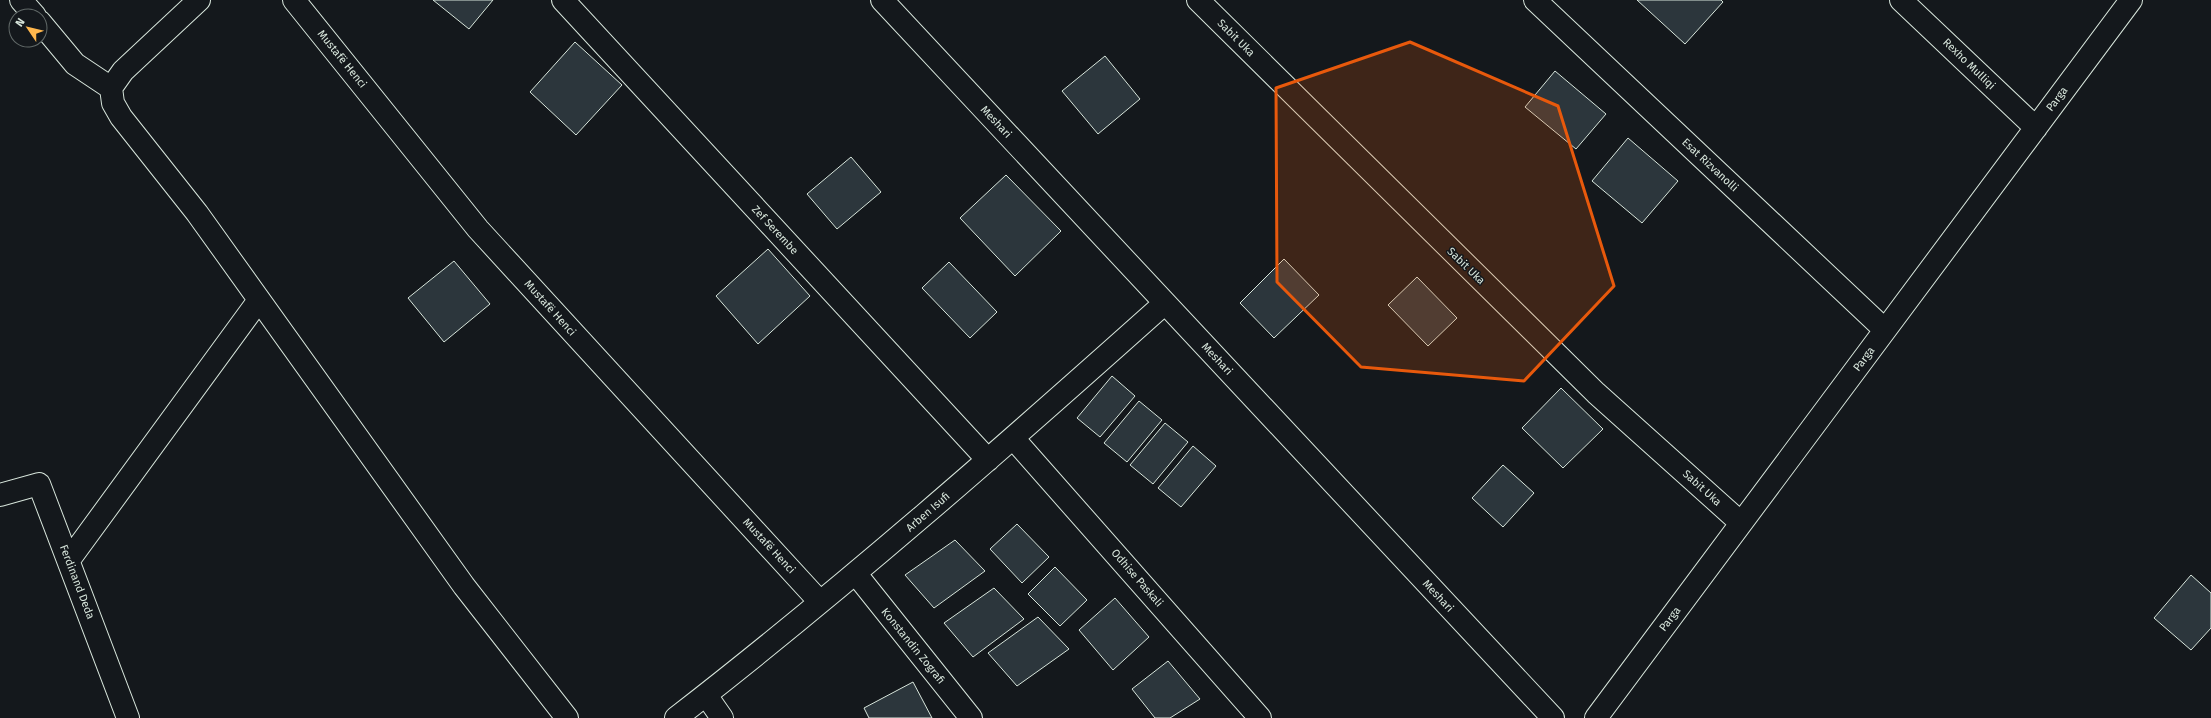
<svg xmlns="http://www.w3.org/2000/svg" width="2211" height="718" font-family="'Fira Sans',sans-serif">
<rect width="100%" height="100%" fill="#14181c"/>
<!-- building -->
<path fill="#2c363c" stroke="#d8e6dc" d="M433,0H493L469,29Z
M1637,0H1721L1723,2L1685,44Z
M575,42L622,85L576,135L530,92Z
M1105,56L1140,99L1098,134L1062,91Z
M1555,71L1606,114L1576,149L1525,107Z
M1628,138L1678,181L1642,223L1592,181Z
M851,157L881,192L837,229L807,194Z
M1006,175L1061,231L1015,276L960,218Z
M768,249L810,296L758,344L716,296Z
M1284,259L1319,295L1274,338L1240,303Z
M454,261L490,304L444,342L408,298Z
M949,262L997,312L970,338L922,288Z
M1417,277L1457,318L1428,346L1388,305Z
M1112,376L1135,396L1100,437L1077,418Z
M1561,388L1603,429L1563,468L1522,428Z
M1139,401L1162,420L1127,462L1104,443Z
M1165,423L1188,442L1153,484L1130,465Z
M1193,446L1216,466L1181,507L1158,488Z
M1503,465L1534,493L1503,527L1472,498Z
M1017,524L1049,557L1022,583L990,549Z
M955,540L985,571L934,608L905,575Z
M1055,567L1087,600L1060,626L1028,594Z
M2191,575L2211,593V628L2191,650L2154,618Z
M994,588L1024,619L973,657L944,623Z
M1115,598L1149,637L1113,670L1079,630Z
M1038,617L1069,649L1017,686L988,653Z
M1168,661L1200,699L1170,718H1155L1132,689Z
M913,682L932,718H869L864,708Z"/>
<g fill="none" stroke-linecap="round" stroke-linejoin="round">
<defs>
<path id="minor" d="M21,0L35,16
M199,0L123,71L111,88L113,103L121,117L197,213L464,586L567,718
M294,0L478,229L820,602
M563,0L988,460
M882,0L1553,718
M1198,0L1596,393L1741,523
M1535,0L1885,330
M1901,0L2036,128
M40,22L75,64L111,88
M1013,438L1260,718
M0,495L39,484L128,718
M69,560L259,300
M856,574L971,718
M706,695L722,718
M676,718C845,587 1005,446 1165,303
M1596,718L2131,0"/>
</defs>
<!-- minor casing -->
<use href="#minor" stroke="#d8e6dc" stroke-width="24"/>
<!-- minor -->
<use href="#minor" stroke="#14181c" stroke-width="22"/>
</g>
<!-- marked area -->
<path fill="#e8590c" fill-opacity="0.2" stroke="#e8590c" stroke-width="3" stroke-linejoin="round" d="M1410,42L1558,106L1614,286L1524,381L1361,367L1277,282L1276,88Z"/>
<g text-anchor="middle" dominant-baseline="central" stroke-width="3" stroke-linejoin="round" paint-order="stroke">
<!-- street labels -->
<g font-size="11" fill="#d8e6dc" stroke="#14181c">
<text transform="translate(1236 38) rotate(45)">Sabit Uka</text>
<text transform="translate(342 59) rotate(51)">Mustafë Henci</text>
<text transform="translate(1969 64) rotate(44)">Rexho Mulliqi</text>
<text transform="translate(2057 99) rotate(-53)">Parga</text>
<text transform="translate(996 122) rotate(47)">Meshari</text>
<text transform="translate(1710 165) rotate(43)">Esat Rizvanolli</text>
<text transform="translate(775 230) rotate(47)">Zef Serembe</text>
<text transform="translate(1466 266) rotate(44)">Sabit Uka</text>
<text transform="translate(550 308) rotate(48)">Mustafë Henci</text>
<text transform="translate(1217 359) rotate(47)">Meshari</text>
<text transform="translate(1864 359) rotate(-53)">Parga</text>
<text transform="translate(1702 488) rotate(42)">Sabit Uka</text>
<text transform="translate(928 512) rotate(-41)">Arben Isufi</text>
<text transform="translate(769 546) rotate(47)">Mustafë Henci</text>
<text transform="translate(1137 578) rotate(49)">Odhise Paskali</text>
<text transform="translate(77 582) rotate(69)">Ferdinand Deda</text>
<text transform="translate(1438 596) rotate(47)">Meshari</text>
<text transform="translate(1670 619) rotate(-53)">Parga</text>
<text transform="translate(913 646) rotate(51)">Konstandin Zografi</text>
</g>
</g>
<!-- north arrow -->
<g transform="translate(28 28) rotate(305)"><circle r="19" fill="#14181c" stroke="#626a69"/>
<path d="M0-3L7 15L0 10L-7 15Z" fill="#ffb74d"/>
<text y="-6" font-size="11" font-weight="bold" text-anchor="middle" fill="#d8e6dc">N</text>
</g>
</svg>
